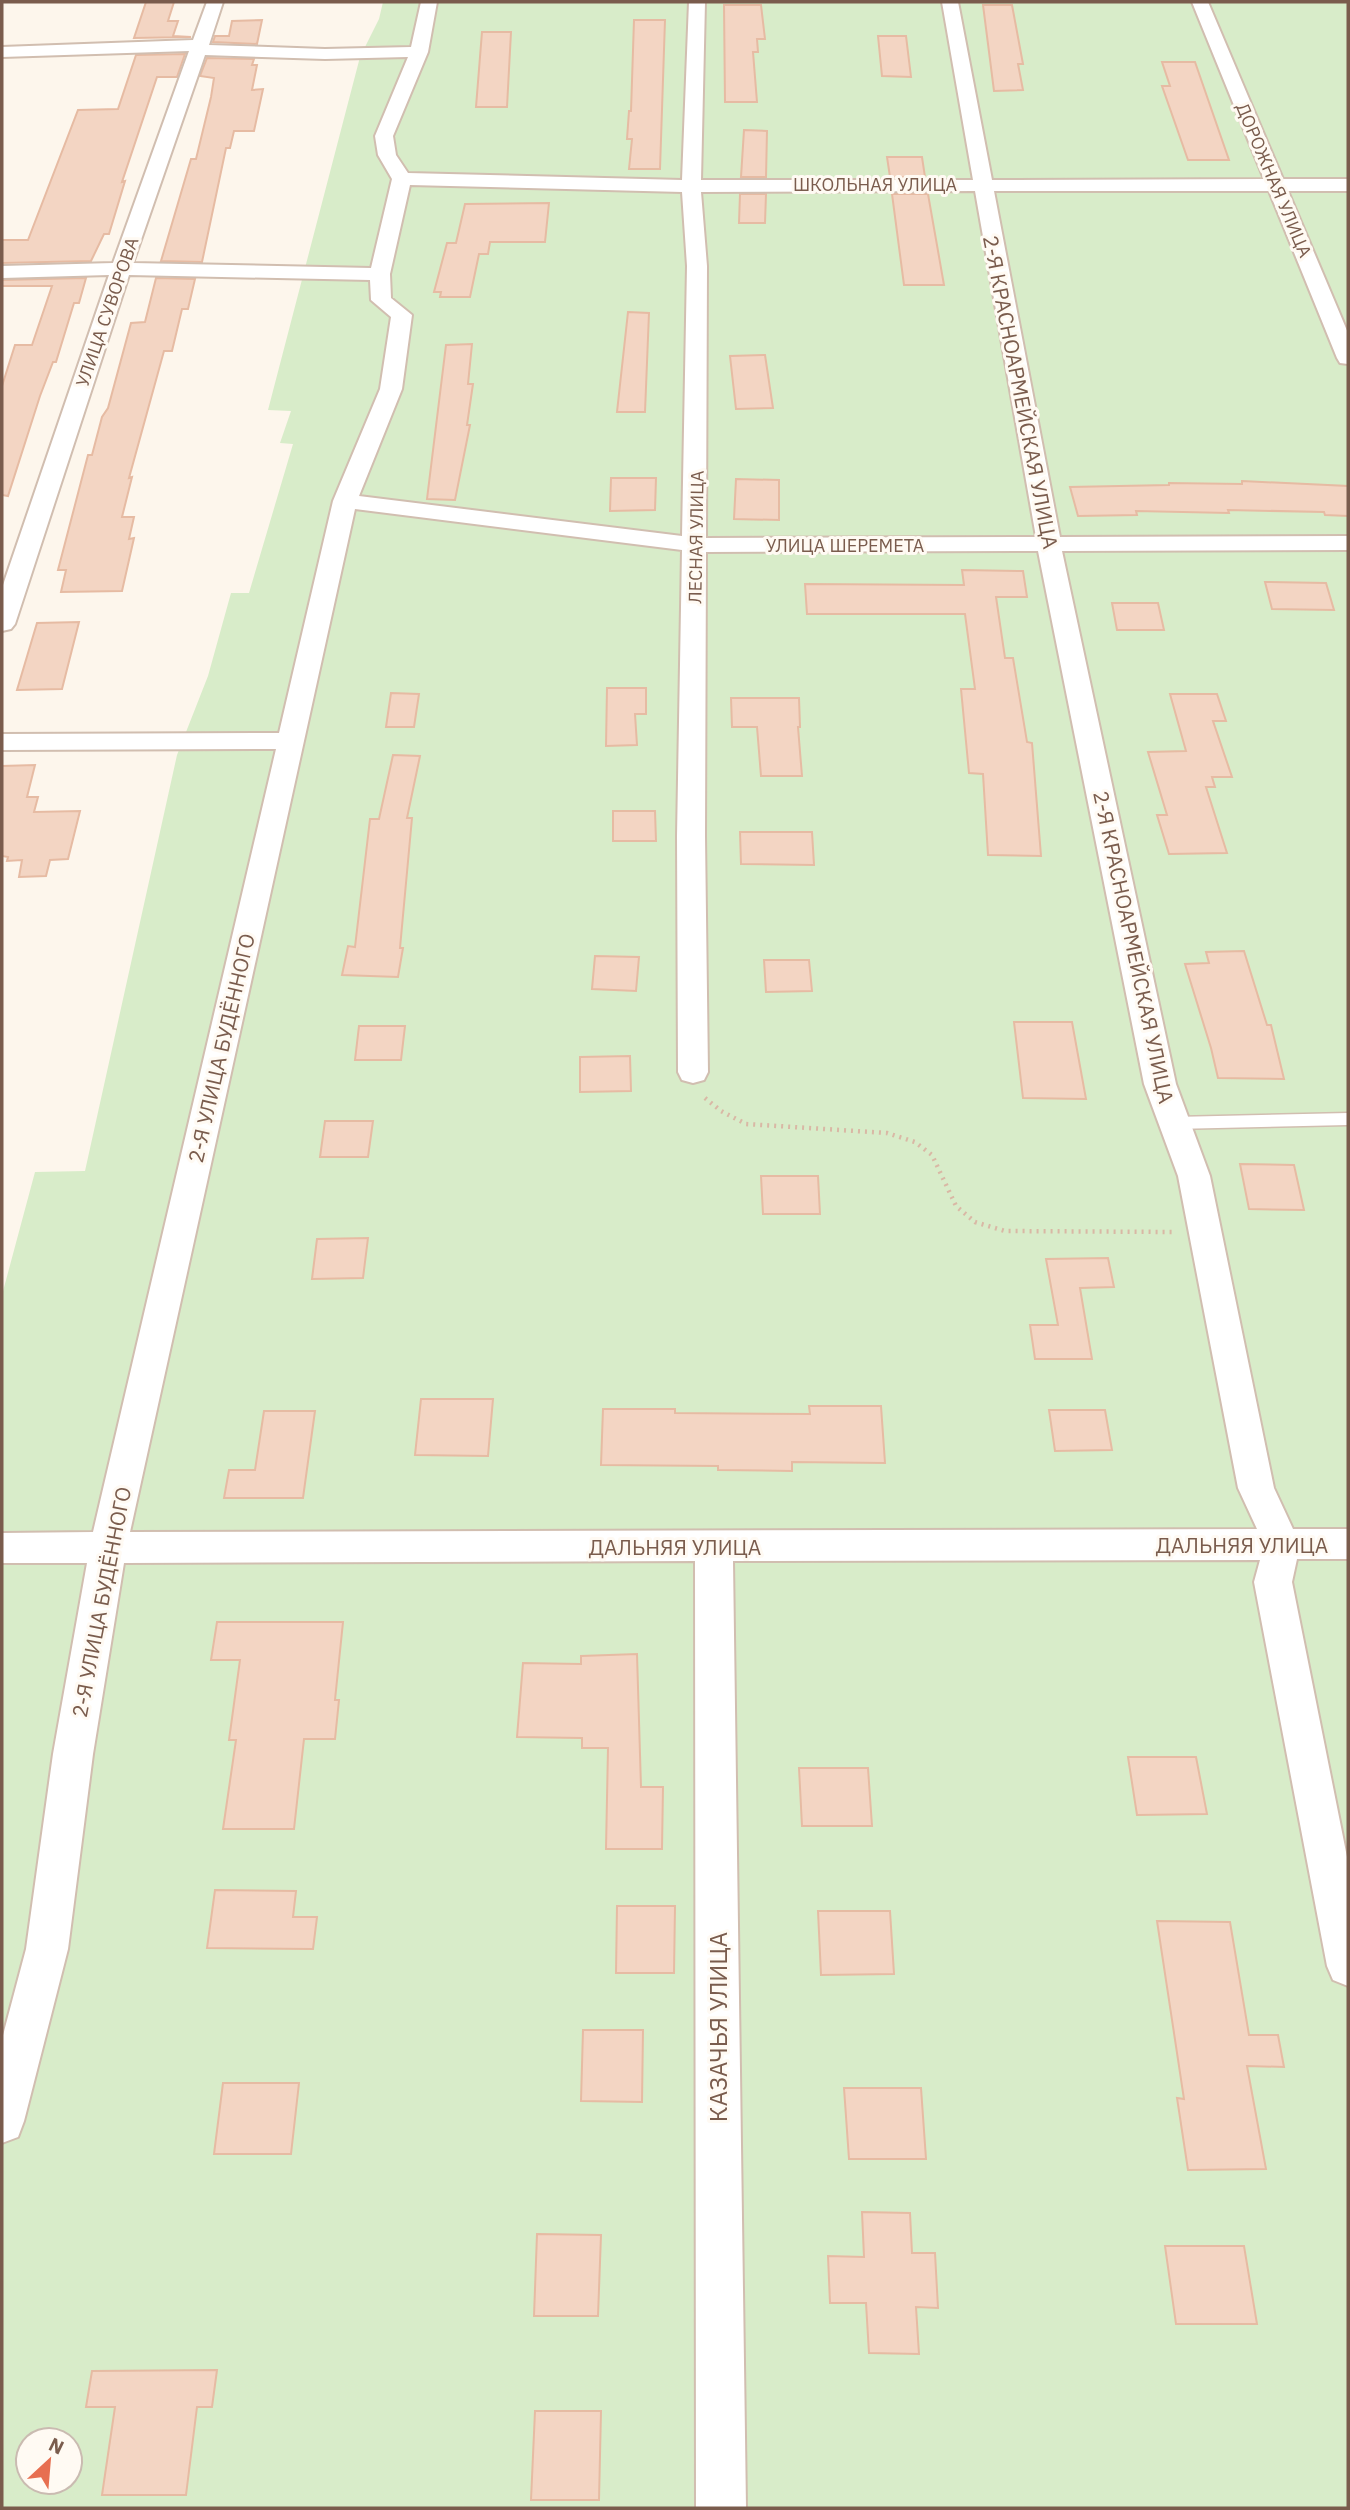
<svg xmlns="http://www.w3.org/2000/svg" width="1350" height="2510" font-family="'IBM Plex Sans',sans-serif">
<rect width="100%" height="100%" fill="#fdf6ec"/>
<!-- green -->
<path fill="#d8ecc9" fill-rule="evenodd" d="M383,2H1348V2508H2V1295L35,1172L85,1171L177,755L208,676L231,593H249L293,444L280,443L291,411L268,410L360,57L379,19ZM28,2440H70V2482H28Z"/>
<!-- building -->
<path fill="#f3d5c3" stroke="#e6bba3" stroke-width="2" d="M146,2H174L168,21H178L173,36L191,37L134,38Z
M724,5H761L765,39H757L758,52H753L757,102H725Z
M983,5H1012L1023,64H1018L1023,90L994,91Z
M262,20L257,44L213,42L215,36H229L232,21Z
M634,20H665L660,169H629L632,139H627L629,111H631Z
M482,32H511L507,107H476Z
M878,36H906L911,77L882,76Z
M185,54L177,77H157L122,182L125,181L109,234H104L91,261L2,263V240H28L78,110L118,109L136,55Z
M207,58L254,59L252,65H257L252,90L263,89L254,131H234L230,148H226L202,262L161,261L191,159H196L211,97L214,78L200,76Z
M1162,62H1195L1229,160H1188L1162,86H1170Z
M744,130L767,131L766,177H741Z
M887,157H922L925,177H890Z
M740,194H766L765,223H739Z
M892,194H928L944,285H904Z
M549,203L545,242H490L488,254H479L470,297H440L441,292H434L447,243H456L465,204Z
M86,278L79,303H74L56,362H53L40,396L8,496L2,495V386L15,345H32L52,286H2V280Z
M156,278L195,279L188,309H182L172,351H164L129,478L132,477L122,517H134L129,539L134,538L122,591L61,592L66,570H58L88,455H92L102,417L108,408L131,323L145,322Z
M628,312L649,313L645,412H617Z
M472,344L468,384H473L467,425H470L455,500L427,499L446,345Z
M765,355L773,408L736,409L730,356Z
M611,478H656L655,510L610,511Z
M736,479L779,480V520L734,519Z
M1242,481L1348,486V516L1325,515L1324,512L1228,510L1229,513L1136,511L1137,515L1078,516L1070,487L1169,485V483L1242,484Z
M962,570L1023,571L1027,597H996L1005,658H1013L1027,742L1032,743L1041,856L988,855L983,774L969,773L961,689H975L965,614H807L805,584L964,585Z
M1265,582L1326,583L1334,610L1272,609Z
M1112,603H1158L1164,630H1117Z
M79,622L62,689L17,690L37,623Z
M607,688H646V714H635L637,745L606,746Z
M391,693L419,694L414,727H386Z
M1170,694H1217L1226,721H1213L1232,777H1212L1215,787H1206L1227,853L1169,854L1157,815H1167L1148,752L1186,751Z
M731,698H799L800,727H798L802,776H761L757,727H732Z
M393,755L420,756L407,818H412L400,948H403L398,977L342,975L348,946L355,947L370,819H379Z
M35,765L27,797H38L34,812L80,811L68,859L50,860L46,876L19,877L22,860L7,861L8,857L2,856V766Z
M613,811H655L656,841H613Z
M740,832H812L814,865L741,864Z
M1244,951L1267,1025H1271L1284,1079L1218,1078L1211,1048L1185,964L1209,963L1206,952Z
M595,956L639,957L636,991L592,989Z
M764,960H809L812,991L766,992Z
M1014,1022H1072L1086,1099L1023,1098Z
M359,1026H405L401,1060H355Z
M630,1056L631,1091L580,1092V1057Z
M325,1121H373L368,1157H320Z
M1240,1164L1294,1165L1304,1210L1249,1209Z
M761,1176H818L820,1214H763Z
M368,1238L363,1278L312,1279L317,1239Z
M1108,1258L1114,1287L1080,1288L1092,1359H1035L1030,1325H1058L1046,1259Z
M421,1399H493L488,1456L415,1455Z
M809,1406H881L885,1463L792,1462V1471L718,1470V1466L601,1465L603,1409H675V1413L810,1414Z
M1049,1410H1105L1112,1450L1055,1451Z
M264,1411H315L303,1498H224L229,1470H255Z
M217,1622H343L335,1700H339L335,1739H304L294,1829H223L236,1740H229L240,1660H211Z
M637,1654L641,1787H663L662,1849H606L608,1748H582V1738L517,1737L523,1663L581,1664V1656Z
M1128,1757H1196L1207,1814L1137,1815Z
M799,1768H868L872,1826H802Z
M215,1890L296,1891L293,1917H317L313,1949L207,1948Z
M617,1906H675L674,1973H616Z
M818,1911H890L894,1974L821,1975Z
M1157,1921L1230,1922L1249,2035H1278L1284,2067L1247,2066L1266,2169L1188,2170L1177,2098L1184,2099Z
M583,2030H643L642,2102L581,2101Z
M223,2083H299L291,2154H214Z
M844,2088H921L926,2159H849Z
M862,2212L910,2213L912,2253H935L938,2308L916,2307L919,2354L869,2353L866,2303H830L828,2256L864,2257Z
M537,2234L601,2235L598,2316H534Z
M1165,2246H1244L1257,2324H1176Z
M217,2370L212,2407H197L186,2495H102L115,2407H86L92,2371Z
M535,2411H601L599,2500H531Z"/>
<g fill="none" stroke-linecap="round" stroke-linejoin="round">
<defs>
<path id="service" d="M1348,1113V1125L1174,1129L1166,1123L1174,1117Z"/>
<path id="minor" d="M207,2H223L209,45L325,49L411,47L421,2H437L428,52L393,136L396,155L408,173L682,180L689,2H705L701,180H973L942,2H958L992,180L1264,179L1192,2H1208L1283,179H1348V191H1288L1348,333V364L1340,363L1337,358L1269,191H994L1060,537L1348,536V550L1062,551L1176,1084L1210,1176L1274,1488L1293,1529H1348V1559H1297L1292,1582L1348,1862V1986L1333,1980L1327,1966L1254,1582L1260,1560L733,1561L746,2508H696L695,1561L124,1563L93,1754L68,1949L24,2121L18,2137L2,2143V2039L26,1949L53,1754L87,1563H2V1533L93,1532L276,749L2,750V734L279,733L333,501L380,389L391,317L371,300L370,280L129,275L15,624L11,629L2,631V588L109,275L2,278V266L113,263L189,51L2,57V47L193,40ZM205,55L325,59L408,57L375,136L378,155L392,179L371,268L133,263ZM410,185L682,192L687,266L682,536L359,496L402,389L412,315L391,298L390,274ZM975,191L1036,537L706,538L707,266L701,192ZM355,509L682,550L677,836L678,1072L682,1080L693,1083L704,1080L708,1072L705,836L706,552L1038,551L1144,1084L1178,1176L1238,1488L1257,1529L130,1532Z"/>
</defs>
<!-- service casing -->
<use href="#service" stroke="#d1beb0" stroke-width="3"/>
<!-- minor casing -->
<use href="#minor" stroke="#d1beb0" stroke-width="4"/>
<!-- path -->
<path stroke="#d9b8a5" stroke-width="4.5" stroke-dasharray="2 5" stroke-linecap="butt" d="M705,1098L721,1111L746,1124L887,1133L915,1142L932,1155L956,1206L975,1222L1005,1231L1172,1232"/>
<!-- service -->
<use href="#service" fill="#fff" fill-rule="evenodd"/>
<!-- minor -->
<use href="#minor" fill="#fff" fill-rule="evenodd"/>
</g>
<g text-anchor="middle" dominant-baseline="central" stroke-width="6" stroke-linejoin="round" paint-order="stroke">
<!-- far-street labels -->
<g font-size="18" fill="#7a5c4d" stroke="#fffaf3">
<text transform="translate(1274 180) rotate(67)">ДОРОЖНАЯ УЛИЦА</text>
<text x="875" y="184">ШКОЛЬНАЯ УЛИЦА</text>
<text transform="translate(107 312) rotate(-71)">УЛИЦА СУВОРОВА</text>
<text transform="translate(696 537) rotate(-89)">ЛЕСНАЯ УЛИЦА</text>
<text x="845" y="545">УЛИЦА ШЕРЕМЕТА</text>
</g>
<!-- street labels -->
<g font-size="21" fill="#7a5c4d" stroke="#fffaf3">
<text transform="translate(1021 392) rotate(79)">2-Я КРАСНОАРМЕЙСКАЯ УЛИЦА</text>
<text transform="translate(1134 947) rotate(78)">2-Я КРАСНОАРМЕЙСКАЯ УЛИЦА</text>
<text transform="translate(221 1048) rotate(-77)">2-Я УЛИЦА БУДЁННОГО</text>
<text x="1242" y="1545">ДАЛЬНЯЯ УЛИЦА</text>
<text x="675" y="1547">ДАЛЬНЯЯ УЛИЦА</text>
<text transform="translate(101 1602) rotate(-79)">2-Я УЛИЦА БУДЁННОГО</text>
</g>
<!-- near-street labels -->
<g font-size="24" fill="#7a5c4d" stroke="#fffaf3">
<text transform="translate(718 2027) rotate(-90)">КАЗАЧЬЯ УЛИЦА</text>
</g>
</g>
<!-- border -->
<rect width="1350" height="2510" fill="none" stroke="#7a5c4d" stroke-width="7"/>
<!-- north arrow -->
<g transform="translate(49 2461) rotate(26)"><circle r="33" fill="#fffaf3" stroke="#cabbb1" stroke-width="2"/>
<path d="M0-5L12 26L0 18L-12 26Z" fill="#e76f51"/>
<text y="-10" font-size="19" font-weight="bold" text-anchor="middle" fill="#7a5c4d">N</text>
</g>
</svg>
